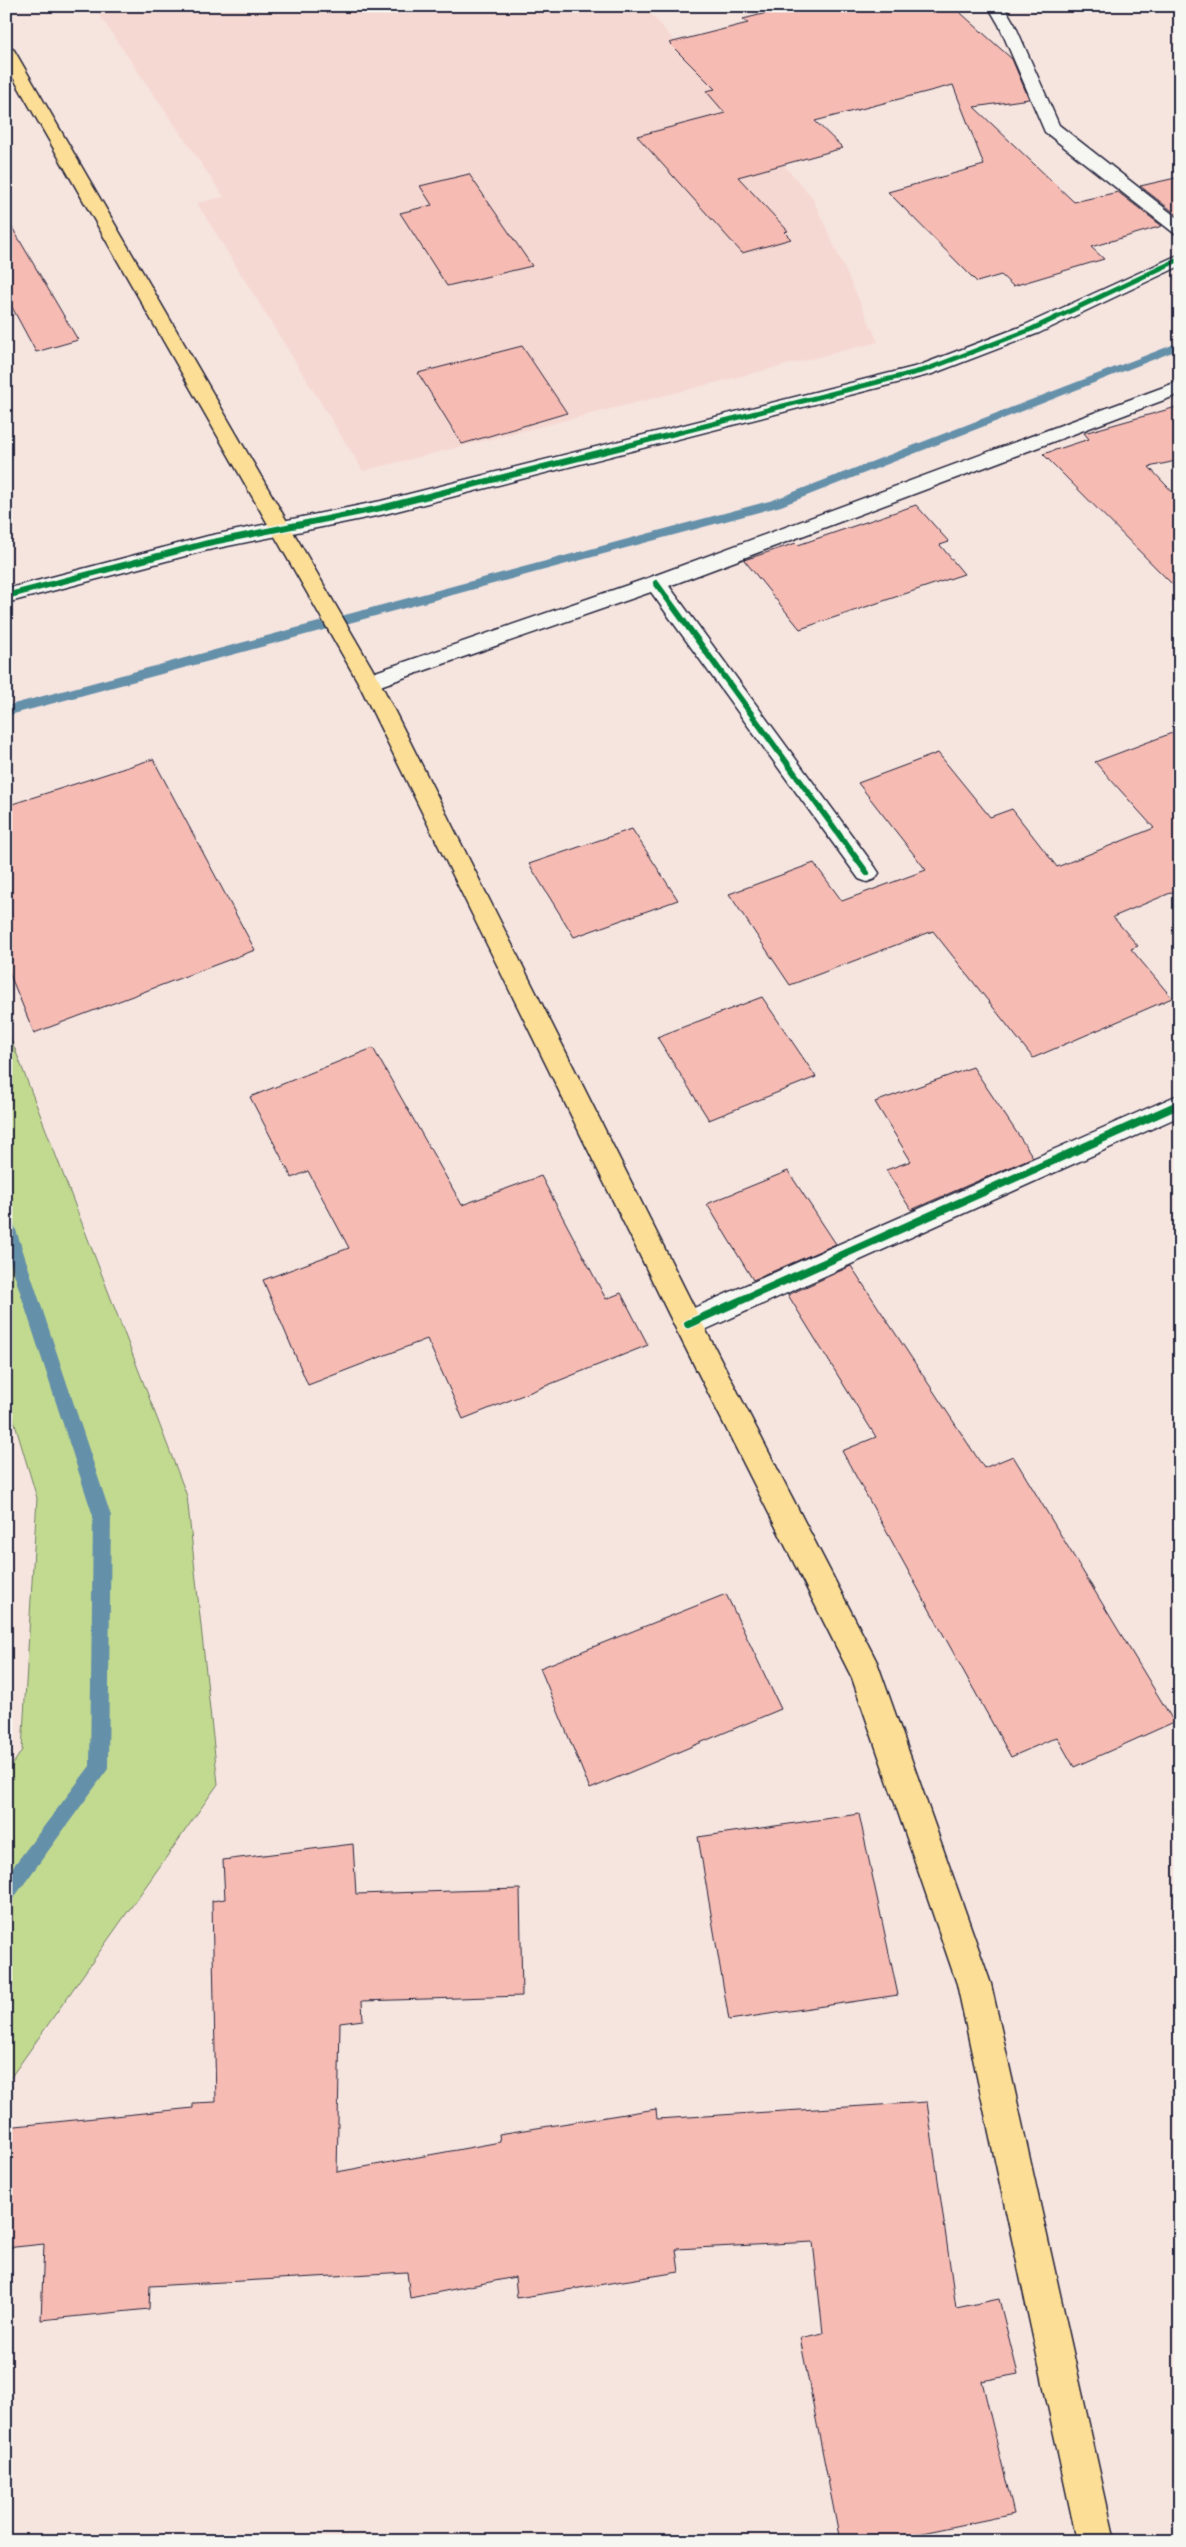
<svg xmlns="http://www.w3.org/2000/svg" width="1186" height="2547" font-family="Dekko,sans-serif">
<rect width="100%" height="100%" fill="#f6e4df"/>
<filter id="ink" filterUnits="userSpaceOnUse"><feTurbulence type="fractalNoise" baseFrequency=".02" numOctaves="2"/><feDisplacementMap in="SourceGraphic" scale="10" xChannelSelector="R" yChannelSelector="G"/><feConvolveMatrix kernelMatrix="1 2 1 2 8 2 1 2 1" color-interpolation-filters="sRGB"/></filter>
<g filter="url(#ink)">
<!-- built -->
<path fill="#f6d8d2" d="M93,6H644L812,197L878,342L363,471L197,203L224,197Z"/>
<!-- green -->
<path fill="#c2da90" stroke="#727e66" d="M6,1026L187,1496L218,1784L6,2084V1775L22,1750L37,1498L6,1394Z"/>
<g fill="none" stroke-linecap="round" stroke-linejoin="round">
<!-- stream -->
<path fill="#6590a9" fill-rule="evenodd" d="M1180,342V349L781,506L6,716V706L773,500Z
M6,1217L12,1219L14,1224L111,1516L108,1769L13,1899L6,1902V1876L90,1766L93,1516L6,1249Z"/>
</g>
<!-- building -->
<path fill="#f6bbb3" stroke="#22223b" d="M794,6H953L1012,59L1029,99L974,107L1074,202L1118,192L1162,226L1091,247L1104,259L1013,286L1001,275L977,282L888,192L984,165L953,85L815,121L843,148L738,177L788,231L784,232L791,239L742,253L637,136L725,113L706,91L715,89L669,43L748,23L743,19Z
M469,174L532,266L447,286L400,213L432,205L420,186Z
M1180,177V217L1140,186Z
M6,217L78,340L36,352L6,296Z
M522,346L567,413L462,444L418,373Z
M1180,406V460L1149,467L1180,500V592L1043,454L1089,439L1084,433Z
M916,505L949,542L940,545L964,574L800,629L744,560L796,543L798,545Z
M1180,730V889L1113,917L1138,946L1131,949L1172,998L1033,1058L933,931L790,985L729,894L814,863L842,901L926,870L858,783L938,753L990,817L1012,809L1057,867L1154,828L1095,762Z
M153,759L255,950L34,1033L6,965V806Z
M632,829L678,900L574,937L529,864Z
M762,997L816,1077L709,1120L657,1037Z
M373,1048L462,1205L541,1176L606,1299L621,1293L648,1345L463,1419L427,1339L308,1385L263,1280L349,1248L308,1171L292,1178L250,1097Z
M973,1067L1033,1157L911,1210L886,1170L911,1161L875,1102Z
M788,1171L836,1244L753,1280L707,1204Z
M851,1266L984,1468L1013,1456L1174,1722L1074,1767L1057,1737L1011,1757L842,1451L876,1437L788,1295Z
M726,1594L781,1709L590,1789L540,1668Z
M859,1814L898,1995L729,2020L698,1837Z
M353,1844L356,1894L520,1889L522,1996L362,2001L363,2020L340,2023L337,2172L500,2142L499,2134L656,2109L657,2119L927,2102L956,2308L999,2299L1018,2374L982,2381L1014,2514L884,2541H840L800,2338L823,2333L813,2242L676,2249L679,2272L517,2298L515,2277L410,2298L407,2272L150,2286L149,2309L41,2320L44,2244L6,2248V2127L193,2108V2103L216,2102L212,1901L225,1899L223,1860Z"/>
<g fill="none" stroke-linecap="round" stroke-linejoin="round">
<defs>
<path id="minor" d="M988,6H1004L1015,25L1059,125L1180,220V234L1174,233L1045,132L999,25Z
M1180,254V266L1039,333L932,374L381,515L208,550L6,603V589L208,536L381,501L918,366L1025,325Z
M1180,381V394L669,586L875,867L879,873L875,879L867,882L859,879L651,592L377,687L369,690L361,687L358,682L361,677L648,578Z
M1180,1094V1116L698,1333L688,1336L678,1333L674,1324L678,1315Z"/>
<path id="major" d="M6,45L14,50L380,682L698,1315L877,1662L991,1984L1115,2541H1077L957,1984L852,1678L678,1333L358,682L6,65Z"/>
</defs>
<!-- minor casing -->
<use href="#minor" stroke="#22223b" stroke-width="3"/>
<!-- major casing -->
<use href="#major" stroke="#22223b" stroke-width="3"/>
<!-- minor -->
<use href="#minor" fill="#f6f6f2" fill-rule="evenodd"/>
<!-- major -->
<use href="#major" fill="#fcde96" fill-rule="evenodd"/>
<defs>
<path id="cycleway-far2" d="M622,447L925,370L1032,329L1180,259"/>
<path id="cycleway-far1" d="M656,583L867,873
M6,596L208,543L381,508L626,446"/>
<path id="cycleway" d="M688,1324L1180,1104"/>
</defs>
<!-- cycleway-far2 casing -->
<use href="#cycleway-far2" stroke="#f6f6f2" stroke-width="7"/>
<!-- cycleway-far1 casing -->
<use href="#cycleway-far1" stroke="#f6f6f2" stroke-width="9"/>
<!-- cycleway casing -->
<use href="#cycleway" stroke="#f6f6f2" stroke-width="11"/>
<!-- cycleway-far2 -->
<use href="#cycleway-far2" stroke="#00873e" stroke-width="5"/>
<!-- cycleway-far1 -->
<use href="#cycleway-far1" stroke="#00873e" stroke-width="6"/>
<!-- cycleway -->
<use href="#cycleway" stroke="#00873e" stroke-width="8"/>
</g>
</g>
<!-- margin -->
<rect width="1186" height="2547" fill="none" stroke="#f6f6f2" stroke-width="25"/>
<rect x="12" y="12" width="1161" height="2522" fill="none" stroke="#22223b" stroke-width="2" filter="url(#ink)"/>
</svg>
